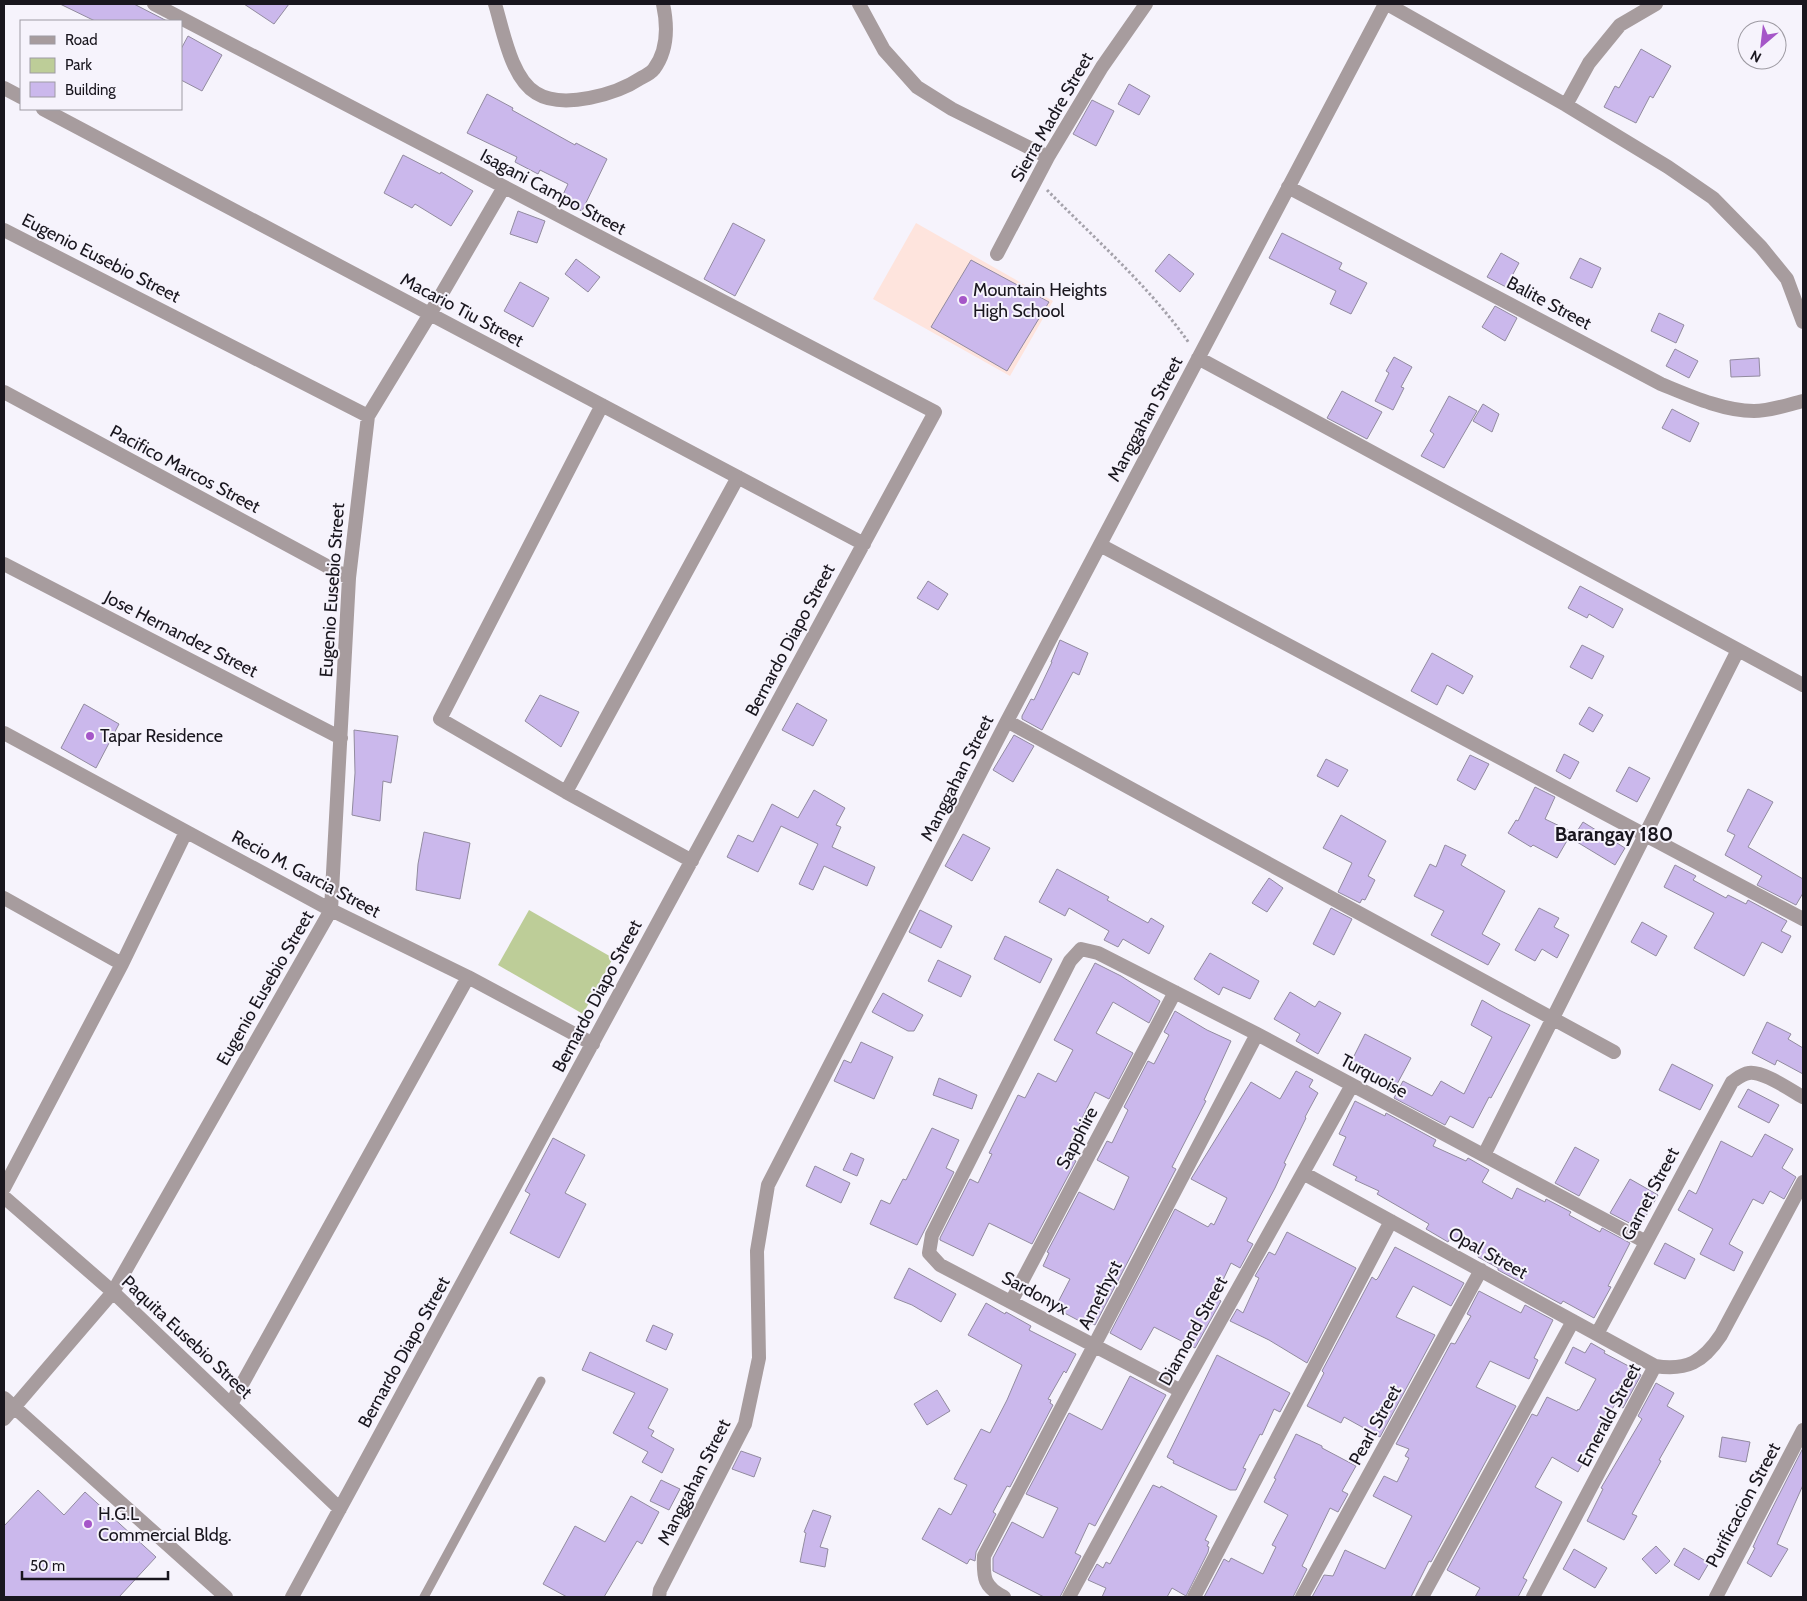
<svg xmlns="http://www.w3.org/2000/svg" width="1807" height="1601" font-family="Cabin,sans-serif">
<rect width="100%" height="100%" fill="#f6f3fc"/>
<!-- education -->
<path fill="#fee4dd" d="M916,223L1053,301L1010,376L873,299Z"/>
<!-- green -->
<path fill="#bdcd98" d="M529,910L613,958L583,1014L498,965Z"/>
<!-- building -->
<path fill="#cbb8ec" stroke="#928b9f" d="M60,4H134L167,21H95Z
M244,4H289L274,24Z
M188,36L222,55L202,91L181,80V49Z
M1641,49L1671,66L1653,98L1650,96L1636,123L1604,107L1615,86L1619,88Z
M1129,84L1150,96L1139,115L1118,104Z
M487,94L513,108L512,110L575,145L576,143L607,159L582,211L560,201L568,184L540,170L538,174L515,162L517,157L467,133Z
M1092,100L1114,111L1096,146L1073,134Z
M403,155L440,174L441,172L473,191L451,226L415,204L412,208L384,193Z
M518,211L545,221L537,243L510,234Z
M733,223L765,240L735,296L704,279Z
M1282,233L1342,263L1339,269L1367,283L1351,314L1330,304L1336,291L1269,258Z
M1501,253L1519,263L1506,287L1487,277Z
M1169,254L1194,274L1180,292L1155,271Z
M1580,258L1601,268L1592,288L1570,278Z
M576,259L600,277L588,292L565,274Z
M971,260L1049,302L1007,371L931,327Z
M520,282L549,298L533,327L504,311Z
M1495,306L1517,318L1505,341L1482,327Z
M1659,313L1684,325L1676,343L1651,331Z
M1675,349L1698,361L1689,378L1666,366Z
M1394,357L1412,367L1401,387L1404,388L1393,410L1375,401L1389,373L1386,371Z
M1759,358L1760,376L1731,377L1730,360Z
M1342,391L1382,412L1367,439L1327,418Z
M1449,396L1477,411L1444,468L1421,456L1434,434L1430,431Z
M1483,404L1499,414L1492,432L1473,421Z
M1672,409L1699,423L1690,442L1662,428Z
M928,581L948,594L938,610L917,598Z
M1580,586L1623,609L1613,628L1589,614L1587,618L1568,608Z
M1060,640L1088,653L1079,675L1073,672L1042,730L1022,719V716L1031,699L1034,700L1052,662H1051Z
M1582,645L1604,656L1592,679L1570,667Z
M1432,653L1473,676L1463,694L1447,685L1437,705L1411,691Z
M540,695L579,712L561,747L525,721Z
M797,703L827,720L813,746L782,730Z
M84,704L119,724L96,768L61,748Z
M1589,707L1603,715L1593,732L1579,724Z
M354,730L398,736L391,783L383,781L380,821L352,815L355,773Z
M1014,735L1034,746L1013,782L993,770Z
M1564,754L1579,762L1570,779L1556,771Z
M1470,755L1489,764L1475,790L1457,780Z
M1326,759L1348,770L1338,787L1317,776Z
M1629,767L1650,778L1637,802L1616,791Z
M1535,787L1555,797L1545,819L1572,832L1557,858L1533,845L1531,847L1508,833L1516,820L1518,821Z
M1748,789L1773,802L1748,847L1803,879V893L1796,905L1757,885L1762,876L1725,855L1735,835L1727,831Z
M814,790L845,808L836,825L841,827L832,847L875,867L867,886L824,866L813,890L799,884L818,844L781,826L758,872L727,857L738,835L753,842L772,804L798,818Z
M1341,815L1386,841L1368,876L1375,880L1365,900L1362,899L1360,903L1338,892L1352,863L1323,848Z
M1583,822L1625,848L1615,865L1572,839Z
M424,832L470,843L460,899L416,890L418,864Z
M963,834L990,848L972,881L945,866Z
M1445,845L1466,855L1461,865L1505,891L1482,934L1500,944L1488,965L1431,935L1444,911L1414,896L1430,864L1436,867Z
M1675,865L1696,876L1693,880L1726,898L1728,895L1746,904L1748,900L1787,921L1781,931L1791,936L1782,953L1762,942L1744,976L1694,948L1714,913L1664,887Z
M1057,869L1109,897L1107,900L1148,923L1151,918L1164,926L1149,954L1123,939L1118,947L1104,940L1109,931L1069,908L1065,916L1039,902Z
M1269,878L1283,888L1267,912L1252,903Z
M1331,908L1352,919L1334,955L1313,944Z
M1539,908L1559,918L1554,927L1569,935L1557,958L1542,949L1535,961L1515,950Z
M920,910L952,926L941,948L909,932Z
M1642,922L1667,936L1656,956L1631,942Z
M1005,936L1052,959L1040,983L994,959Z
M1210,953L1259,981L1250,999L1223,987L1219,995L1194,979Z
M938,960L971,976L961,997L928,981Z
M1095,963L1121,976L1160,1001L1149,1023L1113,1002L1096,1033L1133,1053L1109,1099L1095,1092L1064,1155L1076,1161L1032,1244L989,1223L973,1256L940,1240V1238L970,1179L978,1183L992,1154L989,1153L1018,1095L1025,1098L1038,1073L1056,1082L1073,1050L1054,1040Z
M1290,992L1315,1007L1319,1001L1341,1013L1318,1054L1296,1041L1300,1034L1274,1019Z
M883,993L923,1015L914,1031H908L872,1012Z
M1482,1000L1499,1010L1530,1025L1491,1098L1489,1097L1473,1128L1450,1116L1445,1125L1394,1098L1403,1081L1432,1096L1441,1081L1464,1094L1492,1037L1471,1025Z
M1175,1011L1207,1030L1231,1041L1204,1100L1206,1101L1172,1167L1176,1169L1095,1325L1091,1323L1089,1326L1055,1308L1070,1279L1043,1266L1049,1253L1047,1252L1079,1192L1114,1210L1129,1177L1097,1160L1107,1141L1112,1143L1128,1110L1124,1107L1148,1061L1154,1064L1169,1035L1164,1032Z
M1767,1022L1791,1034L1788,1039L1803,1048V1074L1777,1060L1775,1065L1752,1053Z
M1365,1034L1411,1058L1396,1086L1351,1062Z
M861,1042L893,1057L874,1099L834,1081L844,1060L851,1063Z
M1672,1064L1713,1085L1700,1110L1659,1090Z
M1296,1071L1313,1080L1309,1087L1318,1093L1305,1117L1306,1118L1284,1163L1286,1164L1275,1188L1247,1241L1253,1244L1240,1268L1231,1263L1215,1297L1221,1301L1195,1348L1154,1327L1141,1350L1110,1333L1175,1209L1208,1227L1211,1223L1214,1225L1227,1198L1191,1179L1251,1082L1280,1099Z
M939,1078L977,1095L972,1109L933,1095Z
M1748,1089L1779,1105L1769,1123L1738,1107Z
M1355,1101L1385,1116L1386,1113L1436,1140L1433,1146L1466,1161L1468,1158L1489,1170L1482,1182L1512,1199L1517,1188L1545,1202L1546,1199L1571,1212L1569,1215L1600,1232L1602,1228L1630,1243L1608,1286L1611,1287L1594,1318L1563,1301L1561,1304L1498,1270V1268L1478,1257L1480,1253L1451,1237L1448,1242L1426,1229L1429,1224L1377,1194L1379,1191L1355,1180L1357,1177L1333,1165L1346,1137L1339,1134Z
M932,1128L959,1140L946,1168L954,1172L917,1245L870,1224L881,1200L890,1204L903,1179L906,1180Z
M1765,1134L1793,1149L1782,1168L1796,1177L1784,1199L1770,1191L1763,1204L1753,1199L1729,1244L1743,1252L1734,1271L1700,1254L1713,1229L1678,1210L1689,1190L1696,1194L1721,1141L1752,1157Z
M553,1138L585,1155L565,1193L586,1204L559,1258L510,1233L530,1194L525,1191Z
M1575,1147L1599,1160L1579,1196L1555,1183Z
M851,1153L864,1159L857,1176L843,1170Z
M815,1166L850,1183L841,1203L806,1186Z
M1630,1179L1658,1195L1639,1228L1610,1213Z
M1287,1232L1356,1268L1307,1363L1269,1340L1230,1321L1237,1309L1243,1313L1259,1278L1255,1276L1269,1252L1275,1255Z
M1665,1243L1695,1259L1685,1279L1654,1264Z
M1395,1247L1464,1283L1451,1306L1413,1286L1396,1317L1435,1335L1380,1437L1344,1417L1341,1423L1307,1406L1324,1373L1322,1371L1372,1277L1376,1280L1378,1278Z
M909,1268L956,1294L941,1322L912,1305L894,1298Z
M1479,1291L1521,1313L1525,1305L1553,1320L1534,1358L1538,1360L1529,1379L1490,1361L1476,1387L1516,1406L1431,1562L1429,1561L1411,1597H1312L1324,1575L1333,1576L1345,1550L1385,1569L1412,1516L1373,1496L1384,1476L1397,1482L1409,1458L1405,1456L1409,1449L1396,1444L1451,1343L1455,1344L1471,1316L1467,1314Z
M986,1303L1005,1314L1006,1312L1031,1326L1029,1330L1076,1354L1066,1373L1064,1371L1048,1399L1051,1400L1050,1403L1053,1405L1010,1487L1007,1486L993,1512L996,1514L976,1552L975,1561L970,1559L967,1564L922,1539L939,1508L951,1515L967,1485L954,1479L981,1429L990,1433L1007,1400L1022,1365L968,1335Z
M653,1325L673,1334L666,1350L646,1341Z
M1591,1343L1605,1351L1604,1353L1636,1370L1635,1371L1641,1375L1623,1408L1615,1404L1578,1472L1552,1457L1535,1487L1562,1502L1523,1578L1527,1580L1518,1597H1475L1480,1588L1447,1570L1532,1414L1537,1416L1547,1397L1577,1411L1578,1409L1579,1410L1596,1379L1565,1363L1573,1347L1585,1353Z
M590,1352L668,1389L648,1428L654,1431L651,1436L674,1449L662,1473L642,1462L648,1452L613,1433L635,1393L582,1370Z
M1217,1355L1290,1393L1280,1412L1274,1409L1262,1435L1260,1434L1243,1468L1246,1469L1236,1490H1230L1173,1463L1174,1461L1167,1457Z
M1130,1376L1166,1395L1095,1526L1089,1523L1075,1553L1081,1556L1060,1597H1044L993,1571V1558L1012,1522L1043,1538L1058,1508L1026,1494L1069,1413L1102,1430Z
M1656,1383L1674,1393L1667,1406L1684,1416L1659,1460L1661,1461L1632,1514L1637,1516L1624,1540L1587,1521L1603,1489L1601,1488L1642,1419L1638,1416Z
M937,1390L950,1411L927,1425L914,1404Z
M1296,1434L1322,1446V1448L1356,1466L1342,1491L1348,1494L1338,1512L1330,1508L1302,1566L1307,1569L1293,1597H1204L1224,1559L1229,1562L1231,1558L1263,1574L1276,1547L1272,1545L1288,1515L1264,1502L1276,1479L1274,1478Z
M1722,1437L1750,1442L1746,1462L1719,1457Z
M1803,1448V1485L1777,1544L1788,1549L1771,1577L1747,1563L1755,1548L1753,1547L1758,1536Z
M741,1451L761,1458L754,1477L732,1469Z
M661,1480L680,1489L669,1510L650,1501Z
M1153,1485L1160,1488L1161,1486L1217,1516L1205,1540L1209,1542L1207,1546L1209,1547L1208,1552L1186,1596L1172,1588L1167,1597H1102L1106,1588L1088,1580L1097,1564L1103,1568L1106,1562L1110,1564Z
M38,1490L64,1515L85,1492L156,1557L119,1597H4V1526Z
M631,1496L659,1512L642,1544L637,1541L604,1597H567L543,1584L575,1526L605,1542Z
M813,1510L831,1516L820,1547L828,1549L825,1567L800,1562L806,1533L804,1532Z
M1656,1546L1670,1561L1656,1574L1642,1559Z
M1684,1548L1709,1563L1699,1580L1674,1565Z
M1574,1549L1607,1568L1595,1588L1563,1569Z"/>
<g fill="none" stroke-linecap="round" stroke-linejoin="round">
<!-- path -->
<path stroke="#a5a2ab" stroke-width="3" stroke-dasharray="2.5 2.5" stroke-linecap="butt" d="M1047,190C1096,240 1149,286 1189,343"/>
<!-- service -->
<path stroke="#a79c9e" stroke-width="9" d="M424,1597L541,1381"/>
<!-- minor -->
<path stroke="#a79c9e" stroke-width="14" d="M154,4L935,412L292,1597
M495,4C503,30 511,78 536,93C563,110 617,94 641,78C645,76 651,73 654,69C668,50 668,27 663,4
M859,4L884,50L917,87L952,109L1048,157
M1387,4L1566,105L1668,167L1713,198L1761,247L1787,279L1803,322
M4,88L21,97
M1566,105L1589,63L1620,25L1656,4
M43,109L864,544
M1288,187L1661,384C1688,395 1723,411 1754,411C1770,411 1787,405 1803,401
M4,230L368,416
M997,254L1048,157L1102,67L1146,4
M1198,358L1803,685
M4,392L349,578
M602,405L440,719L566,792L692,861
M1100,545L1803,919
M4,564L341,738
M1007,721L1614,1052
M4,733L331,910L468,977L593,1044
M566,792L738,477
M4,898L122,964
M1484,1155L1738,650
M1303,1173L1655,1366C1687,1371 1703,1362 1721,1335L1803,1182
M4,1188L122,964L186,832
M4,1197L113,1292L340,1509
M1011,1302L1175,992
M1597,1334L1732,1082C1738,1078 1742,1074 1749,1073C1764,1071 1790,1090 1803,1097
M1181,1391L940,1265L929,1253L932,1235L1070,961L1081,949L1098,953L1257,1034L1646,1242
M4,1398L226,1597
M231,1404L468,977
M4,1419L113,1292L331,910L349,578L368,416L430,314L504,187
M659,1597L660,1590L745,1424L759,1358L757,1251L768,1185L1007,721L1385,4
M1004,1597C984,1587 983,1578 984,1556L1257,1034
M1069,1597L1181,1391L1352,1085
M1194,1597L1391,1221
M1302,1597L1481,1270
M1422,1597L1573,1321
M1533,1597L1655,1366
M1716,1597L1803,1430"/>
</g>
<!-- markers -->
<g fill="#a556c8" stroke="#f6f3fc" stroke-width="2">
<circle cx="963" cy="300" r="5"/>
<circle cx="90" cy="736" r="5"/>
<circle cx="88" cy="1524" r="5"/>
</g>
<g text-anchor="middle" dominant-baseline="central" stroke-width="4" stroke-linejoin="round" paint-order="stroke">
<!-- street labels -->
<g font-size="18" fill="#19161e" stroke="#f6f3fc">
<text transform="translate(1052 117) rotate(-60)">Sierra Madre Street</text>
<text transform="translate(553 192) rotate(28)">Isagani Campo Street</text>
<text transform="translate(101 258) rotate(27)">Eugenio Eusebio Street</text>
<text transform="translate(1549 303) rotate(28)">Balite Street</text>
<text transform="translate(462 310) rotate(28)">Macario Tiu Street</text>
<text transform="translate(1145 419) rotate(-62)">Manggahan Street</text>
<text transform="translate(185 469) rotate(28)">Pacifico Marcos Street</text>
<text transform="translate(332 590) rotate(-86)">Eugenio Eusebio Street</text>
<text transform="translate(181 634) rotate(27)">Jose Hernandez Street</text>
<text transform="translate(790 640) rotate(-62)">Bernardo Diapo Street</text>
<text transform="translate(957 778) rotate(-63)">Manggahan Street</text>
<text transform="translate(306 874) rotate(28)">Recio M. Garcia Street</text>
<text transform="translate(265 988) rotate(-60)">Eugenio Eusebio Street</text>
<text transform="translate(597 996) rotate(-62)">Bernardo Diapo Street</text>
<text transform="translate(1374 1076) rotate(28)">Turquoise</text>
<text transform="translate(1077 1138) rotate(-62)">Sapphire</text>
<text transform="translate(1650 1194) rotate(-62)">Garnet Street</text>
<text transform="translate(1488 1253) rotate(29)">Opal Street</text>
<text transform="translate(1035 1293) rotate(28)">Sardonyx</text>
<text transform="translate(1100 1295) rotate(-63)">Amethyst</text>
<text transform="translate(1193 1331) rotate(-61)">Diamond Street</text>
<text transform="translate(187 1337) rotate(43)">Paquita Eusebio Street</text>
<text transform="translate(404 1352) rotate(-61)">Bernardo Diapo Street</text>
<text transform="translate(1609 1415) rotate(-62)">Emerald Street</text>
<text transform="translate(1375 1425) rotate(-61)">Pearl Street</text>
<text transform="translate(694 1482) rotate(-63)">Manggahan Street</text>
<text transform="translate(1743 1505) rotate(-62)">Purificacion Street</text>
</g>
<!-- poi labels -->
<g font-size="18" fill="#19161e" stroke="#f6f3fc" text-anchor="start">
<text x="973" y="290">Mountain Heights<tspan x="973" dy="21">High School</tspan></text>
<text x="100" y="736">Tapar Residence</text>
<text x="98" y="1514">H.G.L<tspan x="98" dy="21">Commercial Bldg.</tspan></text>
</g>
<!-- quarter labels -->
<g font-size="20" font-weight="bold" fill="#19161e" stroke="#f6f3fc">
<text x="1614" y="834">Barangay 180</text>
</g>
</g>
<!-- border -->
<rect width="1807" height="1601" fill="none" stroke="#19161e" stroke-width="10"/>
<!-- legend -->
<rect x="20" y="20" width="162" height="90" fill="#f6f3fc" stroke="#9e9ba3"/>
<rect x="30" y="36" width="25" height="8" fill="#a79c9e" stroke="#9e9ba3"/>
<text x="65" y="45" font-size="15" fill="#19161e">Road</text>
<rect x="30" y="58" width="25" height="15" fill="#bdcd98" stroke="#9e9ba3"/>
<text x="65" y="70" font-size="15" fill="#19161e">Park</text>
<rect x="30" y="82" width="25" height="15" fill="#cbb8ec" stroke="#9e9ba3"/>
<text x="65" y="95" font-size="15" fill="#19161e">Building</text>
<!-- north arrow -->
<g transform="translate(1762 45) rotate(208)"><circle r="24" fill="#f6f3fc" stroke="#9e9ba3"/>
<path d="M0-4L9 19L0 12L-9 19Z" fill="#a556c8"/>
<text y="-8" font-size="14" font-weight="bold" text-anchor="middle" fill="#19161e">N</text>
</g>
<!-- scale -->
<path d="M22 1571v8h146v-8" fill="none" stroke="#19161e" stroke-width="2.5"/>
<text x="30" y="1571" font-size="15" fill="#19161e" stroke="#f6f3fc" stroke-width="4" paint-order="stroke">50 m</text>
</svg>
